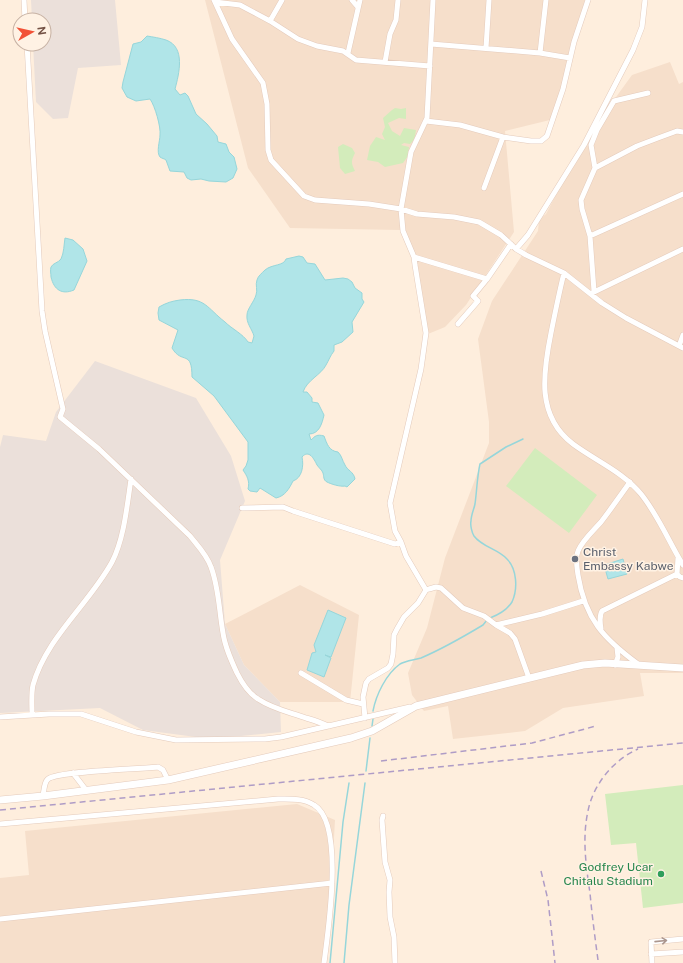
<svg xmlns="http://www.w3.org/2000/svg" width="683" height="963" font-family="'Public Sans',sans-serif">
<rect width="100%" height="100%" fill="#feeedd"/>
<!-- residential -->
<path fill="#f6dfcb" d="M205,0H585L554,119L505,131L514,232L466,305L445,327L428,334L411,256L400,230L290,228L248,168Z
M670,62L679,84L683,82V673H640L644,696L563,708L525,731L453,739L448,706L424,711L412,695L408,673L427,628L445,558L489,443V422L478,339L492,301L538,231L539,220L546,214L585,140L632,75Z
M300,585L359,615L350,702H280L244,665L225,624Z
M297,804L335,820L327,963H0V878L29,875L25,831Z"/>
<!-- industrial -->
<path fill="#ebe0da" d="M31,0H115L121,65L78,68L68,118L53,119L36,102L33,44H44V20H32Z
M95,361L196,398L231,456L245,501L220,560L225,624L244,665L280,702L281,732L211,739L143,730L100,708L0,713V447L3,435L46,441L56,412Z"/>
<!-- green -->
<path fill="#d3ecbb" d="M395,108L401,109L406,108V119L399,118L388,123L392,131L400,136L404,128L416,130C415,136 415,140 410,144L404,143L401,145L409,147L408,156L403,163L385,167L378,162L367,160L370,146L376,137L385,140L382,134L385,127L383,118L392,110Z
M343,144L352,148L355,153C351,161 351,163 355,171L345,174L340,168L338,147Z
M535,448L597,495L569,533L506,486Z
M683,785V903L643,908L636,843L611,845L605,794Z"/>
<!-- water -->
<path fill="#b0e5e8" stroke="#96d6da" d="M147,36C153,37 160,38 166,40C186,47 179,74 175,89L180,95L185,93L188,96L196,114L207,124L217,136L218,142L226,144L229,152L234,157L237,169L233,178L226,182L209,181L201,179L191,180L187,178L184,172L170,171L166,160C165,159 161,158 160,157C156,152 160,141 160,135C161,127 155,106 150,99L136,101L127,97L122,88L123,82L133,44L141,42Z
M65,238L73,240L83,249L87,261L74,290C62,295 54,290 51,277C51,274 50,270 51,267C53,263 58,263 61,259C64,253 64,244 65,238Z
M299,256L303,257L307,263L315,264L325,280L343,278L348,279L352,282L355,288L362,293V299L364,302L352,322L353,332L342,342L334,345V351C330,356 329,360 326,365C321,375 307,380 303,392H307L312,398V402L318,403L324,415C322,424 319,434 309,434L311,440C315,436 317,434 324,436C327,444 329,451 338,452C342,456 342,460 345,465C347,470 354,472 355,479L347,487L345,486C340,487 331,484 327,482C323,480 324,476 323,473C322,470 319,468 317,465C314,459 309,449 302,457C304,466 302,478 293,481C289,489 285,496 276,498L260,488L257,492L250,491L248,489C250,481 247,476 243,470L246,466L248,460V442L214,396L192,377C192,349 182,365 172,348L178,330L159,320L158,313L159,307C166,303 172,301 180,300C205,297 207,308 225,322C232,329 243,334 248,342L252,343L254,336C252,329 246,323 247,315C247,309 254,302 256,295C258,290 255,285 257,280C258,276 262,273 265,270C272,264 284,266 286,259Z
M623,559L627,574L608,579L604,565Z
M328,610L346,618L331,657L325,655L331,658L324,677L307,670L312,653L316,652L314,645Z"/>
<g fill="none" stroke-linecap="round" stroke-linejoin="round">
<!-- stream -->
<path stroke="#96d6da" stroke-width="1.5" d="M490,618C498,615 507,610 512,602C518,589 517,569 507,559C498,549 482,547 474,536C472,533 470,525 471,521C471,515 474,509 475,504C477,490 477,477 480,464L506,447L523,439
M373,711C376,695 386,674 400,664C405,661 414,660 421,658C442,649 463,637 483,625L487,620
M372,726L373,719
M366,771L370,738
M330,963L343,822L349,783
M344,963L349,905L365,783"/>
<defs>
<path id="minor" d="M24,0L25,20
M214,0L232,39L263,83L267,104L268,150L271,160L304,196L315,200L369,204L401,209L417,214L454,217L479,222L501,235L516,249L526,255L564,273L602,303L626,318L683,348
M352,0L358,7
M215,2L240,5L270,21L298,39L317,46L343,51L356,60L430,66
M270,21L282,0
M27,44L42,311L45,331L62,405L63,409L60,417L99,449L190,536C198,546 207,555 211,567C219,588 219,611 223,633C225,647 231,660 237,673C242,683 248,693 258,699C273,709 289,712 306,718C314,720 321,723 329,726
M431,44L540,53L570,58
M486,48L489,0
M348,53L360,0
M540,53L546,0
M385,62L390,34L396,20L398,0
M426,121L460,125L503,137L531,141H541L547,136L563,89L574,42L588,0
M595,168L637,146L658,138L677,131L683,132
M484,188L503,137
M590,236L582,209L581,200L595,168L591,145L597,130L614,101L648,93
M516,249L528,235L584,145L633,50L642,27L645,0
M414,257L487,279
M564,273C559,293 555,313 551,333C543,373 536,416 573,444C596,461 623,472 641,494C658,515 669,542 683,565
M594,291L590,236L683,194
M592,293L683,249
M458,324L478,301L473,296L487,279L511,244
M679,346L683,335
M630,482C620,496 611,509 601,522C593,531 582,541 578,551C575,558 577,568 578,575C585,619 604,639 638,664
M242,508L283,507L293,511L395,544L401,542
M678,558L677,574L680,577L683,578
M426,590L406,556L401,542L395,531L390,503L421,369L426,333L415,265L414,257L403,231L401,209L411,152L427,118L433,0
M496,625L542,614L583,601
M601,629C600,623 599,616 602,611L677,574
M615,665L618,657L617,648
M301,673L346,700L363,704
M32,715C32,705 31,694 33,685C46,638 89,604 112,562C124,539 127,506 131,479
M0,717L49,714H81L136,732L176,740L265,739L281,737L410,707
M365,718L363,697L366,683L369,679L388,668L391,664L393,654L394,635L397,629L404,617L418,603L426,590L429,589L436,587L441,588L463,608L484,616L496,625L510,633L515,639L529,678
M73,773L86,790
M43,796C44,791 44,782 48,779C58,771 141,769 158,767L163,770L168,780
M383,816L382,820L385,862L390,880L389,892L390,917L394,937L395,963
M0,824L278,799C290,799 303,798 314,805C345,823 328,931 324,963
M0,919L332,883
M651,954L683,952
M652,963L651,942L683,939"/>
<path id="tertiary" d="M0,800L43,796L168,780L351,738L372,731L416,706L583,665L605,663L683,668"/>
</defs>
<!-- minor casing -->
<use href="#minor" stroke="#e4cbbc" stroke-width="6"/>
<!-- tertiary casing -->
<use href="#tertiary" stroke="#e4cbbc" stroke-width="8"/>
<!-- minor -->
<use href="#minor" stroke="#fff" stroke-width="5"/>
<!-- tertiary -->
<use href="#tertiary" stroke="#fff" stroke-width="7"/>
<!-- rail -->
<path stroke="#af9cc6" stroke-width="1.5" stroke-dasharray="6 4" stroke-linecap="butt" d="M381,761L532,743L596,726
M0,810L683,743
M541,871L548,900L555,963
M598,960C595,938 592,915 590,893C586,866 582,838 588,811C593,785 613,760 638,749"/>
</g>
<!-- one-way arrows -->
<defs><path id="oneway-shaft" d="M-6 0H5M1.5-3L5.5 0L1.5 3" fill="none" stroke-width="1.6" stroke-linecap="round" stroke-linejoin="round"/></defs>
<use stroke="#ac978f" href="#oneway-shaft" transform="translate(661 941) rotate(-6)"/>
<!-- markers -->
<circle fill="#6b7280" stroke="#fff2e4" stroke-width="1.5" cx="575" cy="559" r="4"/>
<circle fill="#2e9e5b" stroke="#fff2e4" stroke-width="1.5" cx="661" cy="874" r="4"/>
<g text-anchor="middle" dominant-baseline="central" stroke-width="3" stroke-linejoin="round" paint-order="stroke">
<!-- worship labels -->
<g font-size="12" fill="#5b616d" stroke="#fff2e4" text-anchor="start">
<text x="583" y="552">Christ<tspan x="583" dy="14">Embassy Kabwe</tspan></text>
</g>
<!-- leisure labels -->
<g font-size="12" fill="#27864d" stroke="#fff2e4" text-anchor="end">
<text x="653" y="867">Godfrey Ucar<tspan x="653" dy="14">Chitalu Stadium</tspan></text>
</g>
</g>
<!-- north arrow -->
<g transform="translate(32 32) rotate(82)"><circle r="19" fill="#fff2e4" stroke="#c7b2a4"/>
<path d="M0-3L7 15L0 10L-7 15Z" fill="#f25237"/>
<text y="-6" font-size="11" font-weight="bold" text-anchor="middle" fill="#745144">N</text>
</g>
</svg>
